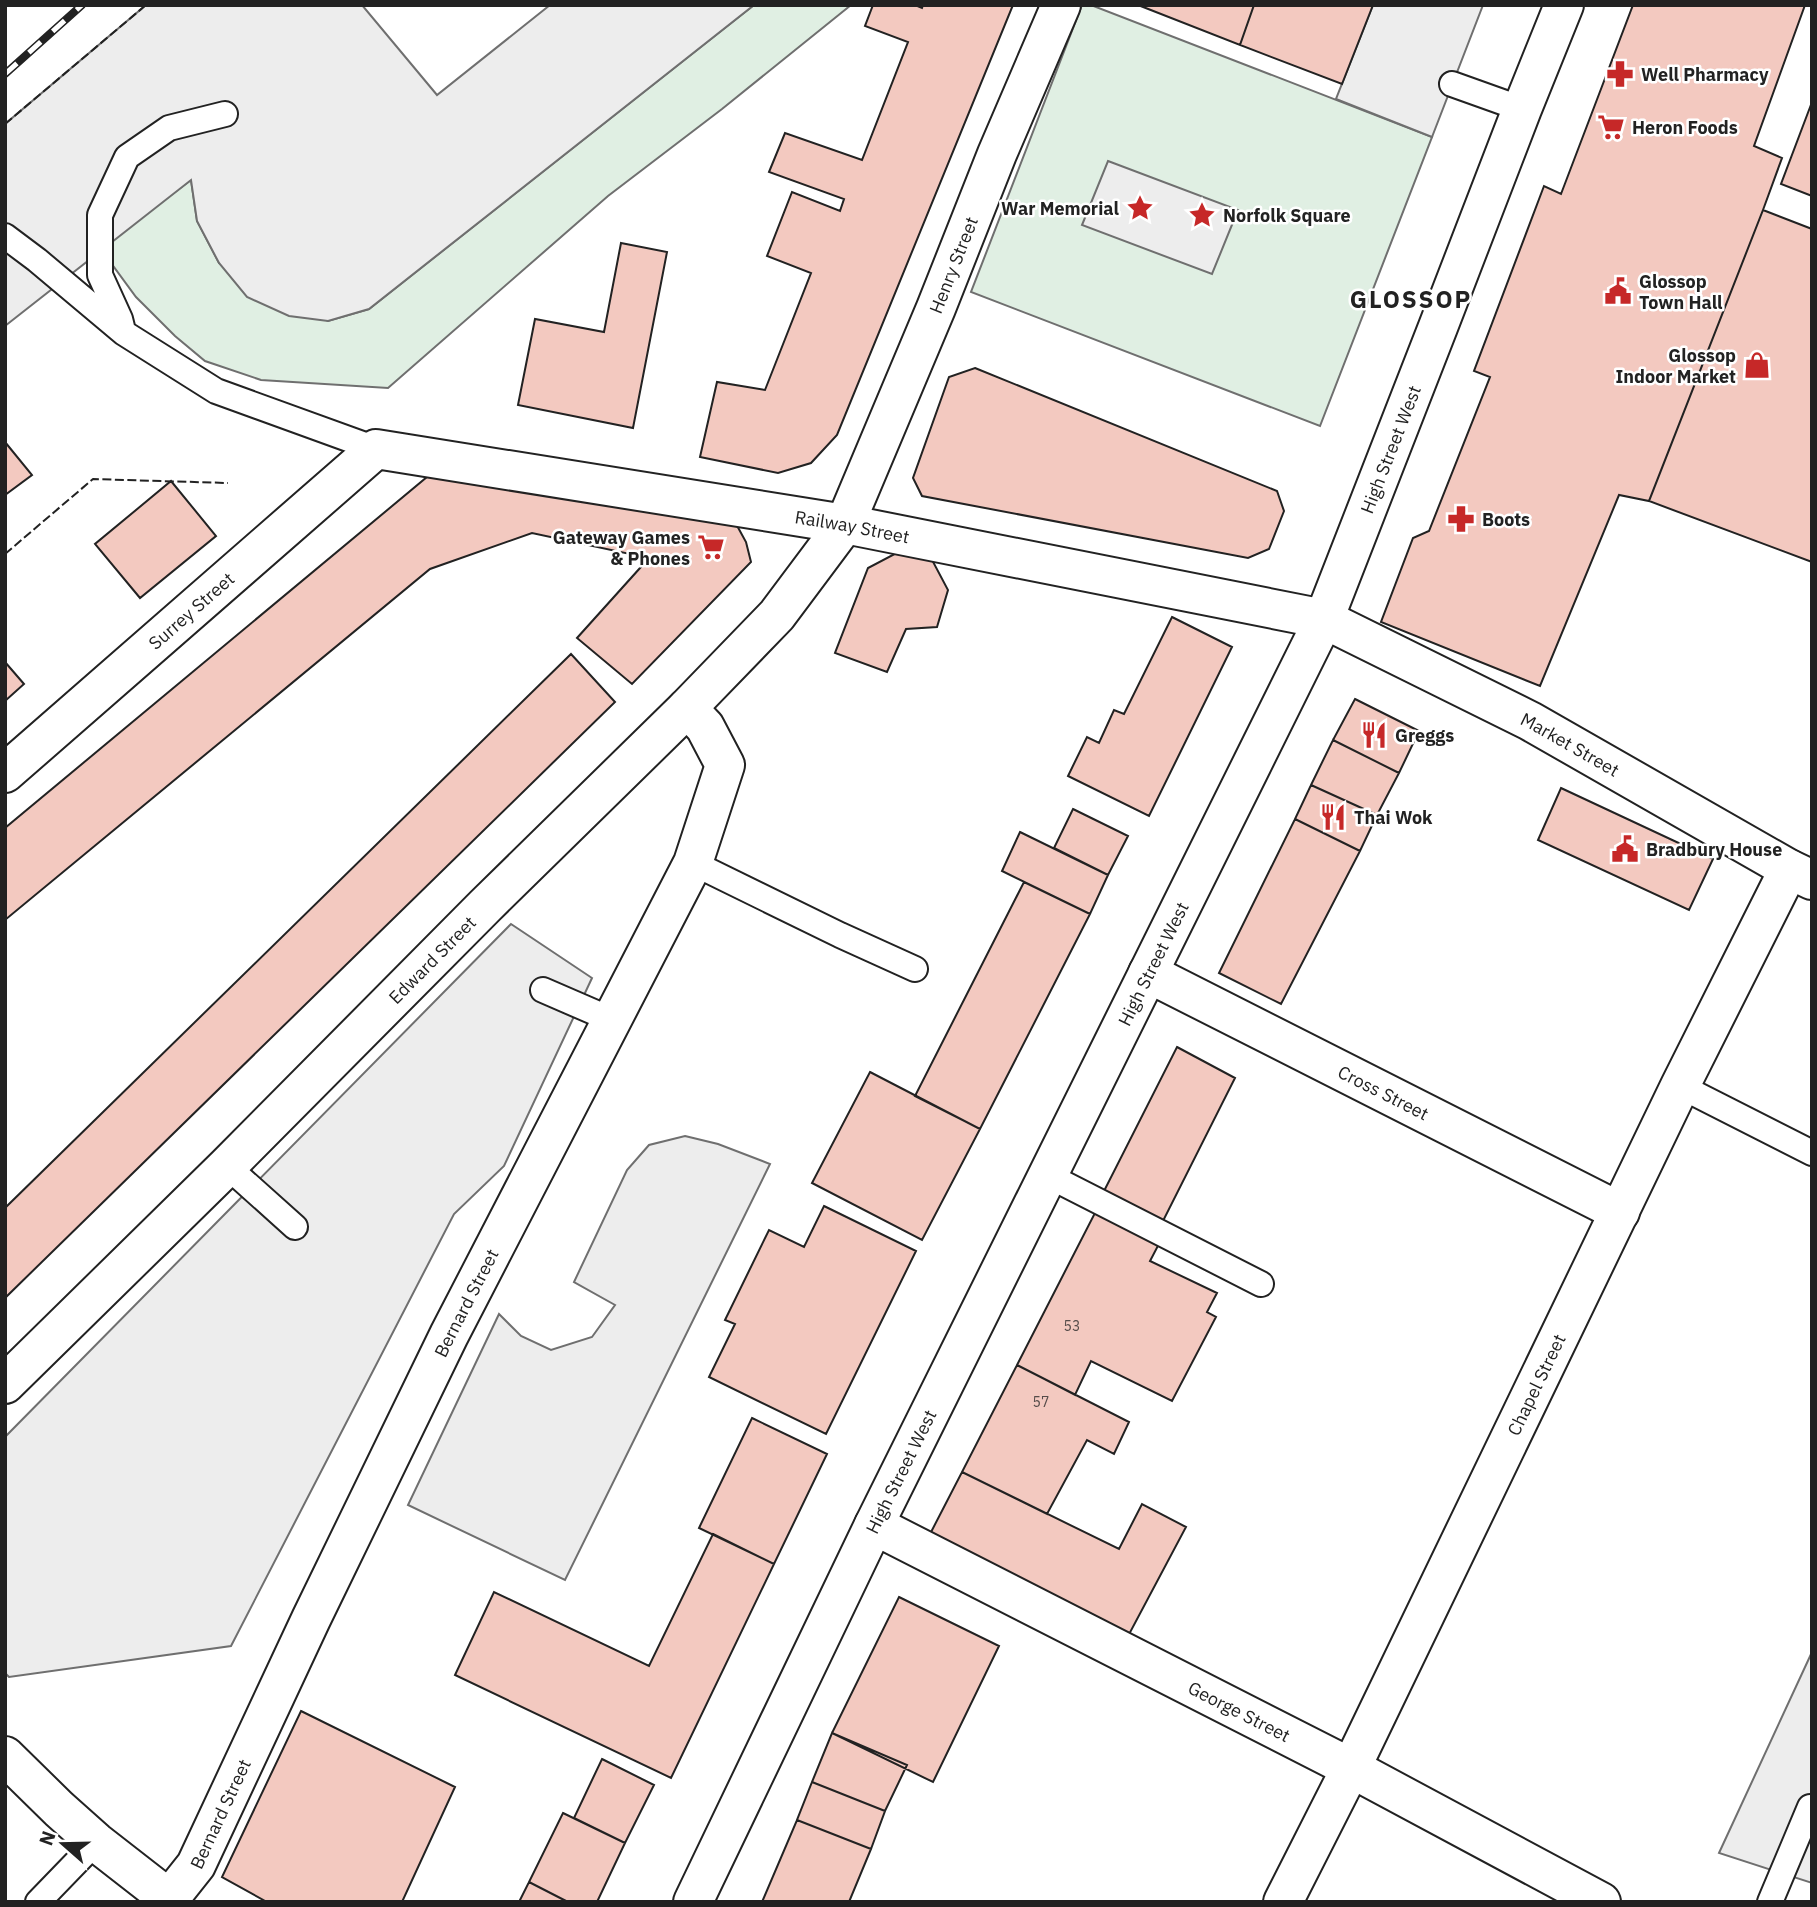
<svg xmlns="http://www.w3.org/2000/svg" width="1817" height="1907" font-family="'IBM Plex Sans',sans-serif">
<rect width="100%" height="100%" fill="#fff"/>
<!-- green -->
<path fill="#e0efe3" stroke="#6f6f6f" stroke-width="2" d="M754,5H851L722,109L608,196L388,388L261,380L205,361L175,336L136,297L100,248L191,180L197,221L219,263L328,321L369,309Z
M1082,5H1091L1432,137L1320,426L971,292Z"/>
<!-- parking -->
<path fill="#ededed" stroke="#6f6f6f" stroke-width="2" d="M146,5H362L437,95L550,5H754L369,309L328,321L289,316L247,297L219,263L197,221L191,180L5,326V124Z
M1373,5H1483L1432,137L1336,99Z
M1108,161L1238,210L1212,274L1082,225Z
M511,924L592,978L504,1166L454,1214L231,1646L9,1677L5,1673V1437Z
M685,1136L718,1144L770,1164L565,1580L408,1505L499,1314L521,1336L551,1350L592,1337L615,1305L574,1282L627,1170L649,1145Z
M1812,1652V1883L1719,1853Z"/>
<!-- building -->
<path fill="#f3c9c0" stroke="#222" stroke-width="2" d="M873,5H915L922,8L923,5H1013L837,435L811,463L778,473L700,457L717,382L765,390L811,273L767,256L792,192L840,211L844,199L769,172L785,133L862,160L908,42L865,26Z
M1138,5H1254L1240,45Z
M1254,5H1373L1342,84L1240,45Z
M1633,5H1805L1754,146L1782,158L1763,210L1649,501L1619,495L1540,686L1381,622L1413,538L1429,531L1490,377L1474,371L1544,186L1561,194Z
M1812,102V196L1781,184Z
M1763,210L1812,229V562L1649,501Z
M621,243L667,252L633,428L518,405L535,319L604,332Z
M975,368L1277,491L1284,511L1269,549L1248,558L922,496L913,478L949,377Z
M5,442L32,475L5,495Z
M459,469L735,522L746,542L751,562L632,684L577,638L649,558L532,533L430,569L5,920V828L427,477Z
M171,481L216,536L140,598L95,544Z
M904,549L930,556L948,590L937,627L906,629L887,672L835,653L868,568Z
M1172,617L1232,647L1149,816L1068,776L1087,737L1099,743L1114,710L1124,714Z
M571,654L615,702L5,1298V1208Z
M5,662L24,684L5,701Z
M1355,699L1419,731L1399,773L1333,740Z
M1333,740L1399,773L1377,815L1311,785Z
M1311,785L1377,815L1360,851L1295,819Z
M1561,788L1713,859L1689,910L1538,840Z
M1073,809L1128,836L1108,875L1054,848Z
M1295,819L1360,851L1281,1004L1219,973Z
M1020,832L1108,875L1090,914L1002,871Z
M1024,882L1090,914L980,1129L915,1096Z
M1177,1047L1235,1078L1163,1221L1104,1191Z
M870,1072L980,1129L922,1240L812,1183Z
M824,1206L916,1251L826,1434L709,1377L735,1324L725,1320L769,1230L804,1247Z
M1097,1209L1161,1240L1150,1261L1217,1293L1207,1312L1216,1317L1172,1401L1091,1361L1075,1395L1017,1365Z
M1017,1365L1129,1422L1114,1454L1087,1440L1047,1514L962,1472Z
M752,1418L827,1454L774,1564L699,1528Z
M962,1472L1119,1549L1142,1504L1186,1527L1126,1640L929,1536Z
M713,1534L774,1564L671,1778L455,1675L494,1592L649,1666Z
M899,1597L999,1646L933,1782L832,1733Z
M301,1711L455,1787L402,1902H267L222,1877Z
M832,1733L907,1765L885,1811L812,1782Z
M602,1759L654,1785L625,1843L574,1818Z
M812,1782L885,1811L871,1849L797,1820Z
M563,1813L625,1843L597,1902H568L529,1882Z
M797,1820L871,1849L849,1902H762Z
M529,1882L568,1902H519Z"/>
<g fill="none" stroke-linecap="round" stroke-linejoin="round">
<defs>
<path id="lane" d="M1452,84L1522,109
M5,236L37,260L124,333L216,391L376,449
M123,331L120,319L100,275V215L127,157L169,128L225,114
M693,863L840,935L915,969
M543,990L610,1019
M1680,1086L1812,1153
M227,1166L295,1227
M1047,1175L1261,1284
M38,1902L96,1842
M1770,1902L1810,1807"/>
<g id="street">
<path id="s1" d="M5,773L376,449L845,524L1324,619L1530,721L1789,869L1812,880"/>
<path id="s2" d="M1148,973L1620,1212"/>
<path id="s3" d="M5,1384L227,1166L485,906L687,708L777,615L845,524L936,308L997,154L1061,5"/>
<path id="s4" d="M874,1525L1351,1768L1601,1902"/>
<path id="s5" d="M169,1899L196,1865L311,1619L449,1335L693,863L725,765L705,727L687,708"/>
<path id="s6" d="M1283,1902L1351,1768L1680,1086L1789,869"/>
</g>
<path id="secondary" d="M5,1756L59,1809L96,1842L173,1902"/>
<g id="primary">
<path id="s7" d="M693,1902L874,1525L1324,619L1438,327L1522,109L1564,5"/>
</g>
</defs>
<!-- lane casing -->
<use href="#lane" stroke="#222" stroke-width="28"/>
<!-- street casing -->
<use href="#street" stroke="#222" stroke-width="42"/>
<!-- secondary casing -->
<use href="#secondary" stroke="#222" stroke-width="42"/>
<!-- primary casing -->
<use href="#primary" stroke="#222" stroke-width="42"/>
<!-- lane -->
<use href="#lane" stroke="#fff" stroke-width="24"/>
<!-- street -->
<use href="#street" stroke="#fff" stroke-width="38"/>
<!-- secondary -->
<use href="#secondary" stroke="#fff" stroke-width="38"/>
<!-- primary -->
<use href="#primary" stroke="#fff" stroke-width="38"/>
<defs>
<path id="rail" d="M5,74L82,5"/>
</defs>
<!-- rail casing -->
<use href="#rail" stroke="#222" stroke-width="8"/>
<!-- rail -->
<use href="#rail" stroke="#fff" stroke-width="5" stroke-dasharray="16" stroke-linecap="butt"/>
<!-- fence -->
<path stroke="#222" stroke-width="2" stroke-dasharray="9 3.5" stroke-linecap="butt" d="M5,124L146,5
M5,554L93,479L228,483"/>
</g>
<!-- icons -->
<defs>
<symbol id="pharmacy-bare" viewBox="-9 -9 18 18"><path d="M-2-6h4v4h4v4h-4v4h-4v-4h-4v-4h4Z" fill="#c62828" stroke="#fff" stroke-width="2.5" paint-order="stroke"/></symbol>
<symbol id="supermarket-bare" viewBox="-9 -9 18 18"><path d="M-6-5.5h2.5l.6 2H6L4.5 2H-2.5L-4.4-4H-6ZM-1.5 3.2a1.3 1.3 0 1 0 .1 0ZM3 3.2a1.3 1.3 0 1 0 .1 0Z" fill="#c62828" stroke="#fff" stroke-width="2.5" paint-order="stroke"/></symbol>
<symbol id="sight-bare" viewBox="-9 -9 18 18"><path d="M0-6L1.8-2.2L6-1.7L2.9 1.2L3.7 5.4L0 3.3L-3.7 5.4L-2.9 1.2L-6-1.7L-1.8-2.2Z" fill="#c62828" stroke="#fff" stroke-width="2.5" paint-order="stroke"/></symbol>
<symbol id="civic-bare" viewBox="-9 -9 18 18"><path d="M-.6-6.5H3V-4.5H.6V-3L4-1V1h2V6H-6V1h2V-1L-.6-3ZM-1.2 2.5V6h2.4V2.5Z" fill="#c62828" stroke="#fff" stroke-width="2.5" paint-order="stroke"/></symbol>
<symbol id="shop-bare" viewBox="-9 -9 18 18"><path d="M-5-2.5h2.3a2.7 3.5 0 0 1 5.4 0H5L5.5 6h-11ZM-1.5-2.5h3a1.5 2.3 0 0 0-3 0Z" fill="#c62828" stroke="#fff" stroke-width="2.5" paint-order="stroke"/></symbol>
<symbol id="restaurant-bare" viewBox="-9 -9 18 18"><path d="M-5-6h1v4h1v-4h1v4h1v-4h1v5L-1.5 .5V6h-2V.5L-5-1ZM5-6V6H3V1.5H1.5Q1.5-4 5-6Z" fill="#c62828" stroke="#fff" stroke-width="2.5" paint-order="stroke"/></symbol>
</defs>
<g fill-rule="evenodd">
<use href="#pharmacy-bare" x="1601" y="55" width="38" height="38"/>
<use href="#supermarket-bare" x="1592" y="108" width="38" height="38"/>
<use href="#sight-bare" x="1121" y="189" width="38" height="38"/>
<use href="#sight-bare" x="1183" y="196" width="38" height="38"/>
<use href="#civic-bare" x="1599" y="272" width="38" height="38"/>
<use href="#shop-bare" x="1738" y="346" width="38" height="38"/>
<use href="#pharmacy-bare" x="1442" y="500" width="38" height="38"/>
<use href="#supermarket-bare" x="692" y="528" width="38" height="38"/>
<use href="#restaurant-bare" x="1355" y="716" width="38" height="38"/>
<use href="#restaurant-bare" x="1314" y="798" width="38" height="38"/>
<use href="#civic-bare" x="1606" y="830" width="38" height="38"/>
</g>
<g text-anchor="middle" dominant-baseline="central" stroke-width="5" stroke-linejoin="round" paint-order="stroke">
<!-- number labels -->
<g font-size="14" fill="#564c4a">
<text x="1072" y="1326">53</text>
<text x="1041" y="1402">57</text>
</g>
<!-- poi labels -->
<g font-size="18" font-weight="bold" fill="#222" stroke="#fff" text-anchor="start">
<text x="1641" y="74">Well Pharmacy</text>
<text x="1632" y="127">Heron Foods</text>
<text x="1119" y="208" text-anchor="end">War Memorial</text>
<text x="1223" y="215">Norfolk Square</text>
<text x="1639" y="281">Glossop<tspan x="1639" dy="21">Town Hall</tspan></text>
<text x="1736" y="355" text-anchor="end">Glossop<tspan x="1736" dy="21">Indoor Market</tspan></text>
<text x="1482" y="519">Boots</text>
<text x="690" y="537" text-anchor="end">Gateway Games<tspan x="690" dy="21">&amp; Phones</tspan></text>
<text x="1395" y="735">Greggs</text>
<text x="1354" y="817">Thai Wok</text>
<text x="1646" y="849">Bradbury House</text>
</g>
<!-- street labels -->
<g font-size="18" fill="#222" stroke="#fff">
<text stroke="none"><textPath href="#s3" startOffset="1484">Henry Street</textPath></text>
<text stroke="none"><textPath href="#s7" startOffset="1612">High Street West</textPath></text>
<text stroke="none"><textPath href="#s1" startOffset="975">Railway Street</textPath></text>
<text stroke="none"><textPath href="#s1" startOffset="247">Surrey Street</textPath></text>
<text stroke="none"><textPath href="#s1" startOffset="1732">Market Street</textPath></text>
<text stroke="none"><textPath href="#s3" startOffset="602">Edward Street</textPath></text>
<text stroke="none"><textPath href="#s7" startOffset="1045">High Street West</textPath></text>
<text stroke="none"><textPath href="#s2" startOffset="264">Cross Street</textPath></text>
<text stroke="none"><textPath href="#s5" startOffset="667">Bernard Street</textPath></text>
<text stroke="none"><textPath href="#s6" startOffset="576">Chapel Street</textPath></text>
<text stroke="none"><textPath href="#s7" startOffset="478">High Street West</textPath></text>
<text stroke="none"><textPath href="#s4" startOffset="410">George Street</textPath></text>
<text stroke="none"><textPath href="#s5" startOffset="100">Bernard Street</textPath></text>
</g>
<!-- district labels -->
<g font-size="24" font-weight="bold" letter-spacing="2" fill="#222" stroke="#fff">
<text x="1411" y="299">GLOSSOP</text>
</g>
</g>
<!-- border -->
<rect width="1817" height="1907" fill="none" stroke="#222222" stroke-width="14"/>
<!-- north arrow -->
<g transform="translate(63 1844) rotate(290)" stroke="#ffffff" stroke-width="5" paint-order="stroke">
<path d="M0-5L12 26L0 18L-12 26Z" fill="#222222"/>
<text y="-10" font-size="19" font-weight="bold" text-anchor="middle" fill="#222222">N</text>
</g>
</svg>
